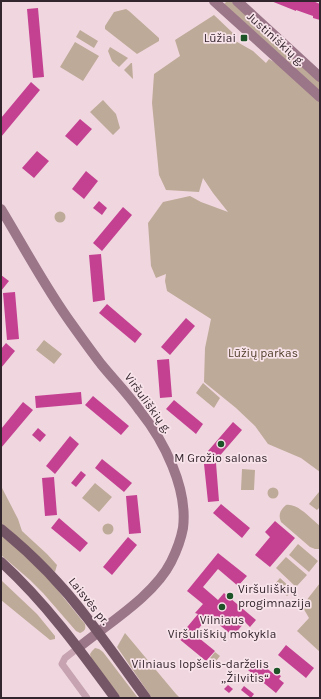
<svg xmlns="http://www.w3.org/2000/svg" width="321" height="699" font-family="Karla,sans-serif">
<rect width="100%" height="100%" fill="#f0d7df"/>
<!-- green -->
<path fill="#beaa98" d="M227,1H231L320,82V92L224,4Z
M126,9L129,11L159,38V41L137,54L105,29V26L114,12Z
M214,15L235,35L232,39L253,51L266,63L269,59L279,65L320,102V472L301,458L268,444L255,426L236,408L204,382L205,348L211,319L167,291L165,281L166,274L156,278L151,266L148,223L163,202L190,196L201,202L228,212L213,193L203,178L199,192L166,190L159,175L152,103L154,74L180,56L175,40Z
M80,30L98,41L94,48L76,37Z
M75,42L99,56L83,81L60,67Z
M110,47L128,58L119,67L112,61L108,51Z
M131,63H132L133,79L124,70Z
M103,100L116,114L120,128L113,135L90,112Z
M54.5 217a5.5 5.5 0 1 1 11 0a5.5 5.5 0 1 1-11 0Z
M44,340L62,354L54,364L36,350Z
M203,383L220,398L214,408L196,393Z
M242,469L255,470L254,490H241Z
M95,483L112,497L99,512L82,498Z
M1,486L18,519L22,531L47,554L57,565L55,572L10,530L1,523Z
M267.5 493a5.5 5.5 0 1 1 11 0a5.5 5.5 0 1 1-11 0Z
M319,492L320,493V507L317,510L309,504Z
M286,505C298,503 311,519 320,526V549H315L310,547L281,522C278,515 280,510 286,505Z
M102.5 529a5.5 5.5 0 1 1 11 0a5.5 5.5 0 1 1-11 0Z
M1,535L22,553L51,582L85,624C86,629 85,631 80,633L76,631L43,593L30,580L1,555Z
M298,544L318,561L309,572L289,555Z
M286,557L307,575L296,587L276,568Z
M280,578L293,590L287,596L274,585Z
M1,580L37,614L55,636V639L50,640L1,600Z
M320,583V652L297,631L309,618L302,606Z
M125,633L176,694L180,698H152L117,647Z
M95,648L99,649L103,652L138,698H121L91,658L90,654L92,651Z
M215,652L220,656L212,666L207,662Z"/>
<!-- building -->
<path fill="#c44192" d="M271,1H313L320,4V20L313,18V16L296,10V11Z
M38,8L44,77L33,78L27,9Z
M31,82L40,90L1,137V118Z
M80,119L92,129L77,146L65,136Z
M37,151L49,161L34,178L22,168Z
M86,171L98,181L84,199L72,189Z
M99,201L107,208L102,215L93,208Z
M123,207L132,215L102,251L93,243Z
M101,254L105,300L93,302L89,255Z
M1,275L9,281L1,291Z
M15,292L19,339L7,340L3,293Z
M107,304L142,334L135,343L99,313Z
M186,318L195,326L170,355L161,347Z
M6,343L15,351L1,368V349Z
M169,359L172,397L160,398L157,360Z
M81,392L82,404L36,408L35,396Z
M93,396L129,426L121,435L85,405Z
M174,400L203,424L196,434L166,409Z
M23,402L33,410L1,448V429Z
M233,422L242,430L217,459L208,451Z
M38,428L46,435L40,442L32,435Z
M70,436L79,444L55,474L46,466Z
M102,459L132,483L124,492L95,468Z
M216,463L219,501L208,502L204,464Z
M81,471L86,475L76,487L71,483Z
M54,477L57,515L45,516L42,478Z
M137,495L141,533L129,534L126,496Z
M221,504L250,528L242,538L213,513Z
M59,518L88,543L80,552L51,528Z
M275,521L295,538L270,567L255,555L270,537L265,532Z
M128,537L137,545L112,575L103,567Z
M218,553L247,576L238,586L218,569L203,587L218,600L224,593L256,620L250,627L245,622L233,636L211,618L208,623L205,621L194,634L215,651L206,661L178,638L198,614L195,613L203,604L187,591Z
M286,645L314,668L306,678L278,655Z
M256,660L274,674L275,672L281,676L279,679L284,683L276,693L248,670Z
M228,685L233,689L229,693L224,689Z
M244,686L254,694L251,698L241,690Z"/>
<g fill="none" stroke-linecap="round" stroke-linejoin="round">
<!-- street -->
<path stroke="#c7a3b2" stroke-width="7" d="M78,648L65,658L62,664L87,698"/>
<!-- secondary -->
<path stroke="#9b7588" stroke-width="10" d="M214,1L320,97
M237,1L320,77
M1,209C24,247 45,287 71,323C81,337 91,351 101,364C114,380 128,394 140,411C164,441 188,488 183,528C181,539 176,552 171,562C154,596 107,624 78,648"/>
<!-- primary -->
<path stroke="#755666" stroke-width="10" d="M1,529C33,555 63,586 88,619C108,645 127,672 146,698
M1,562C45,602 80,650 115,698"/>
</g>
<!-- markers -->
<g fill="#1c5327" stroke="#f8e3ea" stroke-width="1.5">
<rect x="240" y="34" width="8" height="8" rx="2"/>
<circle cx="221" cy="444" r="4"/>
<circle cx="230" cy="596" r="4"/>
<circle cx="222" cy="607" r="4"/>
<circle cx="277" cy="671" r="4"/>
</g>
<g text-anchor="middle" dominant-baseline="central" stroke-width="3.5" stroke-linejoin="round" paint-order="stroke">
<!-- poi labels -->
<g font-size="12" fill="#33252d" stroke="#f8e3ea" text-anchor="end">
<text x="236" y="38">Lūžiai</text>
<text x="221" y="458" text-anchor="middle">M Grožio salonas</text>
<text x="238" y="589" text-anchor="start">Viršuliškių<tspan x="238" dy="14">progimnazija</tspan></text>
<text x="222" y="620" text-anchor="middle">Vilniaus<tspan x="222" dy="14">Viršuliškių mokykla</tspan></text>
<text x="269" y="664">Vilniaus lopšelis-darželis<tspan x="269" dy="14">„Žilvitis“</tspan></text>
</g>
<!-- street labels -->
<g font-size="12" fill="#33252d" stroke="#f8e3ea">
<text transform="translate(276 39) rotate(42)">Justiniškių g.</text>
<text transform="translate(148 403) rotate(54)">Viršuliškių g.</text>
<text transform="translate(89 601) rotate(51)">Laisvės pr.</text>
</g>
<!-- park labels -->
<g font-size="12" fill="#503d29" stroke="#f8e3ea">
<text x="263" y="353">Lūžių parkas</text>
</g>
</g>
<!-- border -->
<rect width="321" height="699" fill="none" stroke="#33252d" stroke-width="4"/>
</svg>
